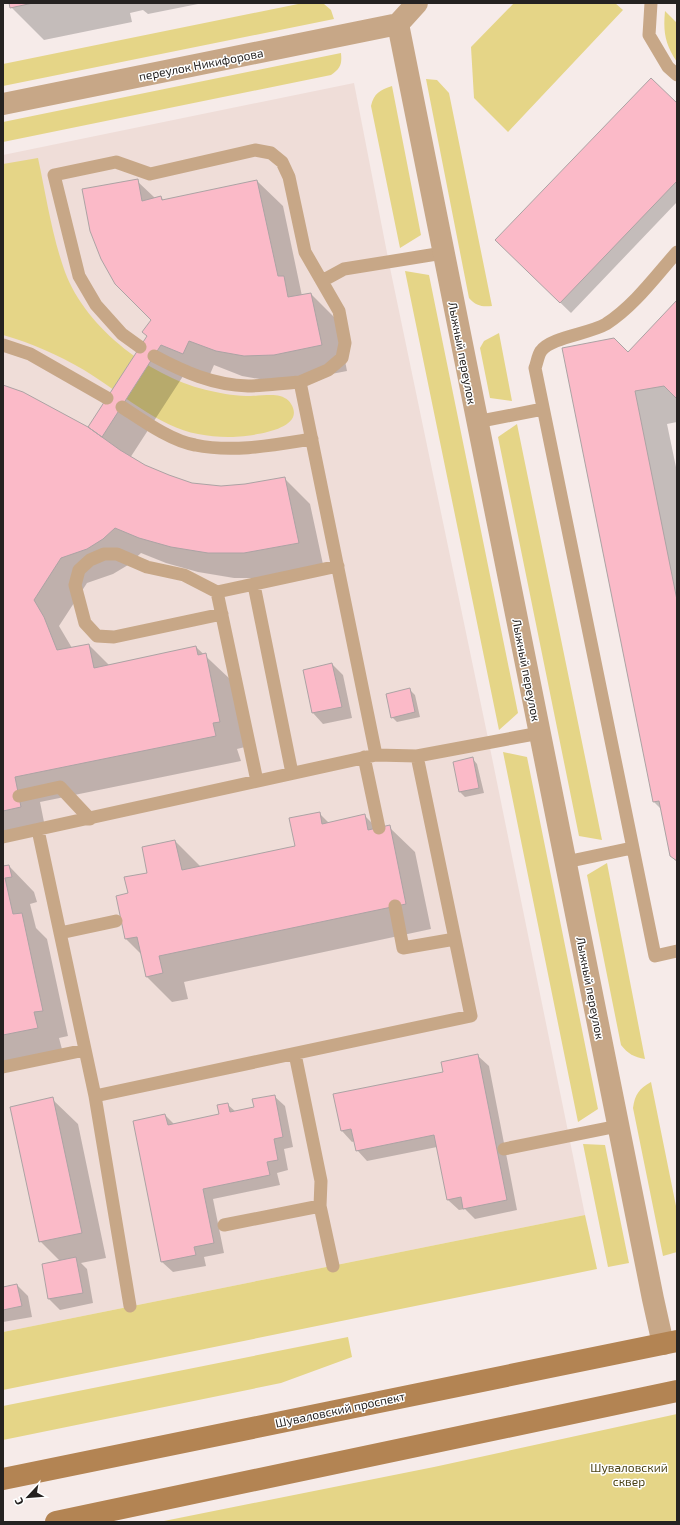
<svg xmlns="http://www.w3.org/2000/svg" width="680" height="1525" font-family="'Exo 2',sans-serif">
<rect width="100%" height="100%" fill="#f6ebe9"/>
<!-- built -->
<path fill="#efddd8" d="M354,83L389,263L489,743L585,1215L3,1332V155Z"/>
<!-- green -->
<path fill="#e5d587" d="M303,3L324,4L331,10L334,19L3,86V64Z
M514,3H615L623,10L508,132L474,98L471,47Z
M665,11L677,23V62C665,44 663,32 665,11Z
M341,53C342,64 341,68 331,75L3,142V122Z
M426,79L437,80L449,93L492,306C482,307 476,306 469,298Z
M392,86L421,235L400,248L371,106C374,93 380,90 392,86Z
M38,158C46,195 52,236 65,272C86,329 153,379 211,391C223,394 238,396 251,396C260,396 272,394 280,396C287,398 291,402 293,408C302,432 243,437 228,437C218,437 208,436 198,434C160,428 117,390 84,370C58,355 32,343 3,335V164Z
M405,271L429,275L518,713L499,730Z
M499,333L512,401L490,398L480,348L484,341Z
M517,424L602,840L579,836L498,437Z
M503,752L527,757L598,1109L578,1122Z
M607,863L645,1059C634,1057 628,1054 621,1045L587,875Z
M651,1082L677,1211V1252L663,1256L633,1108C635,1094 639,1089 651,1082Z
M583,1144L605,1145L629,1263L608,1267Z
M585,1215L597,1269L3,1390V1332Z
M348,1337L352,1357L281,1383L3,1440V1406Z
M677,1414V1522H159L434,1467Z"/>
<!-- shadow -->
<path fill="#0003" d="M9,3H203L148,14L143,10L130,13L132,22L44,40L11,7Z
M677,104V202L571,313L507,251Z
M137,181L155,198L161,197L164,201L257,181L283,206L302,296L311,294L337,320L347,371L300,380L271,381L242,376L214,365L208,379L187,370L130,458L145,466L192,484L221,487L245,485L284,478L310,504L324,569L270,578H234L198,572L166,563L141,553L128,565L113,574L87,583L59,626L72,648L89,645L109,665L196,647L231,680L245,747L237,749L241,761L40,802L46,832L3,842V386L88,428L148,336L152,320Z
M677,301V422L667,424L677,472V862L670,855L661,809L654,802L628,353Z
M332,664L343,675L352,718L323,724L313,713L304,671Z
M410,690L415,695L420,717L397,722L392,717Z
M472,758L477,764L484,793L465,797L460,792Z
M319,813L329,823L365,816L378,829L389,827L415,852L431,929L184,982L188,999L172,1002L146,976L142,955L126,939L129,894L175,841L201,867L296,847Z
M9,866L34,892L37,902L30,904L36,928L47,939L68,1036L59,1038L63,1053L3,1066V867Z
M478,1056L489,1066L517,1210L475,1219L465,1209L459,1210L448,1200L437,1147L367,1161L357,1150L355,1141L352,1142L342,1131L335,1095L444,1073Z
M274,1096L285,1106L293,1147L284,1149L288,1170L277,1173L280,1185L213,1199L224,1253L204,1257L206,1266L173,1272L162,1262L134,1122L165,1115L174,1124L220,1115L227,1104L236,1112L255,1108Z
M52,1099L78,1124L106,1258L81,1263L87,1269L93,1303L60,1310L49,1299L43,1265L60,1261L40,1241Z
M17,1285L28,1296L32,1317L3,1322V1288Z"/>
<!-- building -->
<path fill="#fbbac8" stroke="#aca3a4" d="M9,3H33L10,8Z
M651,78L677,103V181L560,303L495,240Z
M138,179L142,201L161,196L162,200L257,180L278,276H284L288,297L311,293L322,345L274,355L244,356L216,351L189,341L183,354L161,345L102,437L88,427L147,336L142,332L151,320L115,284L101,259L90,231L82,189Z
M677,300V399L664,386L635,391L677,600V861L670,856L659,801L653,802L562,348L614,338L628,352Z
M3,385L23,392L88,427L120,450L145,465L169,475L192,483L221,486L245,484L285,477L299,543L244,553H208L171,547L139,538L115,528L103,539L87,549L61,558L34,600L44,617L57,650L89,644L94,668L196,646L198,655L206,653L220,722L213,723L216,736L15,777L21,807L3,811Z
M332,663L342,707L312,713L303,670Z
M410,688L415,712L391,718L386,694Z
M473,757L479,788L459,792L453,762Z
M320,812L322,824L365,814L368,830L390,825L406,904L159,956L163,973L146,977L137,937L125,939L116,896L128,893L124,877L147,873L142,847L175,840L182,870L295,846L289,818Z
M9,865L12,877L5,878L13,914L22,913L43,1011L34,1012L38,1028L3,1035V866Z
M478,1054L507,1200L463,1209L461,1197L447,1200L434,1135L356,1151L351,1129L341,1131L333,1094L443,1072L441,1062Z
M275,1095L283,1137L274,1139L278,1160L267,1162L270,1175L203,1189L214,1243L194,1247L196,1255L161,1262L133,1121L165,1114L168,1125L219,1114L217,1105L228,1103L230,1112L254,1107L252,1099Z
M53,1097L82,1233L39,1242L10,1107Z
M76,1257L83,1293L48,1299L42,1264Z
M17,1284L22,1306L3,1310V1287Z"/>
<g fill="none" stroke-linecap="round" stroke-linejoin="round">
<!-- lane -->
<path stroke="#c7a787" stroke-width="13" d="M651,3L649,35L668,67L677,75
M677,252C655,277 634,306 606,324C589,334 551,337 541,351C538,355 537,363 535,368L655,956L677,951
M322,281L344,269L443,253
M3,345L30,354L107,398
M140,347L122,334L96,305L79,276L54,175L116,162L150,174L255,150L271,153L282,162L289,177L305,252L339,311L345,343L342,358L328,370L300,382L376,755
M154,356C184,372 213,385 248,386C265,386 283,383 300,382
M122,407C142,420 171,441 195,445C233,453 274,445 312,439
M476,422L543,409
M254,585L292,773
M217,592L257,781
M222,614L114,637L97,636L85,623L75,585L79,570L90,560L104,554H117L147,567L184,575L217,592L338,566
M364,757L379,828
M19,796L60,787L90,819
M38,830L95,1096L471,1016L417,756
M3,837L376,755L417,756L540,733
M566,862L632,848
M395,906L403,948L455,939
M60,933L116,921
M295,1054L321,1181L320,1206L333,1266
M3,1067L85,1050
M95,1096L130,1306
M504,1149L618,1126
M224,1225L320,1206"/>
<!-- street -->
<path stroke="#c7a787" stroke-width="22" d="M398,24L653,1299L663,1344
M398,24L417,3
M3,104L398,24"/>
<!-- secondary -->
<path stroke="#b38453" stroke-width="22" d="M3,1479L677,1341
M56,1522L677,1391"/>
</g>
<g text-anchor="middle" dominant-baseline="central" stroke-width="3" stroke-linejoin="round" paint-order="stroke">
<!-- street labels -->
<g font-size="12" fill="#252221" stroke="#fff">
<text transform="translate(201 64) rotate(-11)">переулок Никифорова</text>
<text transform="translate(463 353) rotate(79)">Лыжный переулок</text>
<text transform="translate(527 670) rotate(79)">Лыжный переулок</text>
<text transform="translate(591 988) rotate(79)">Лыжный переулок</text>
<text transform="translate(340 1409) rotate(-12)">Шуваловский проспект</text>
</g>
<!-- park labels -->
<g font-size="12" fill="#4c4316" stroke="#fff">
<text x="629" y="1467">Шуваловский<tspan x="629" dy="14">сквер</tspan></text>
</g>
</g>
<!-- border -->
<rect width="680" height="1525" fill="none" stroke="#252221" stroke-width="8"/>
<!-- north arrow -->
<g transform="translate(28 1497) rotate(244)" stroke="#ffffff" stroke-width="3" paint-order="stroke">
<path d="M0-3L7 15L0 10L-7 15Z" fill="#252221"/>
<text y="-6" font-size="11" font-weight="bold" text-anchor="middle" fill="#252221">С</text>
</g>
</svg>
